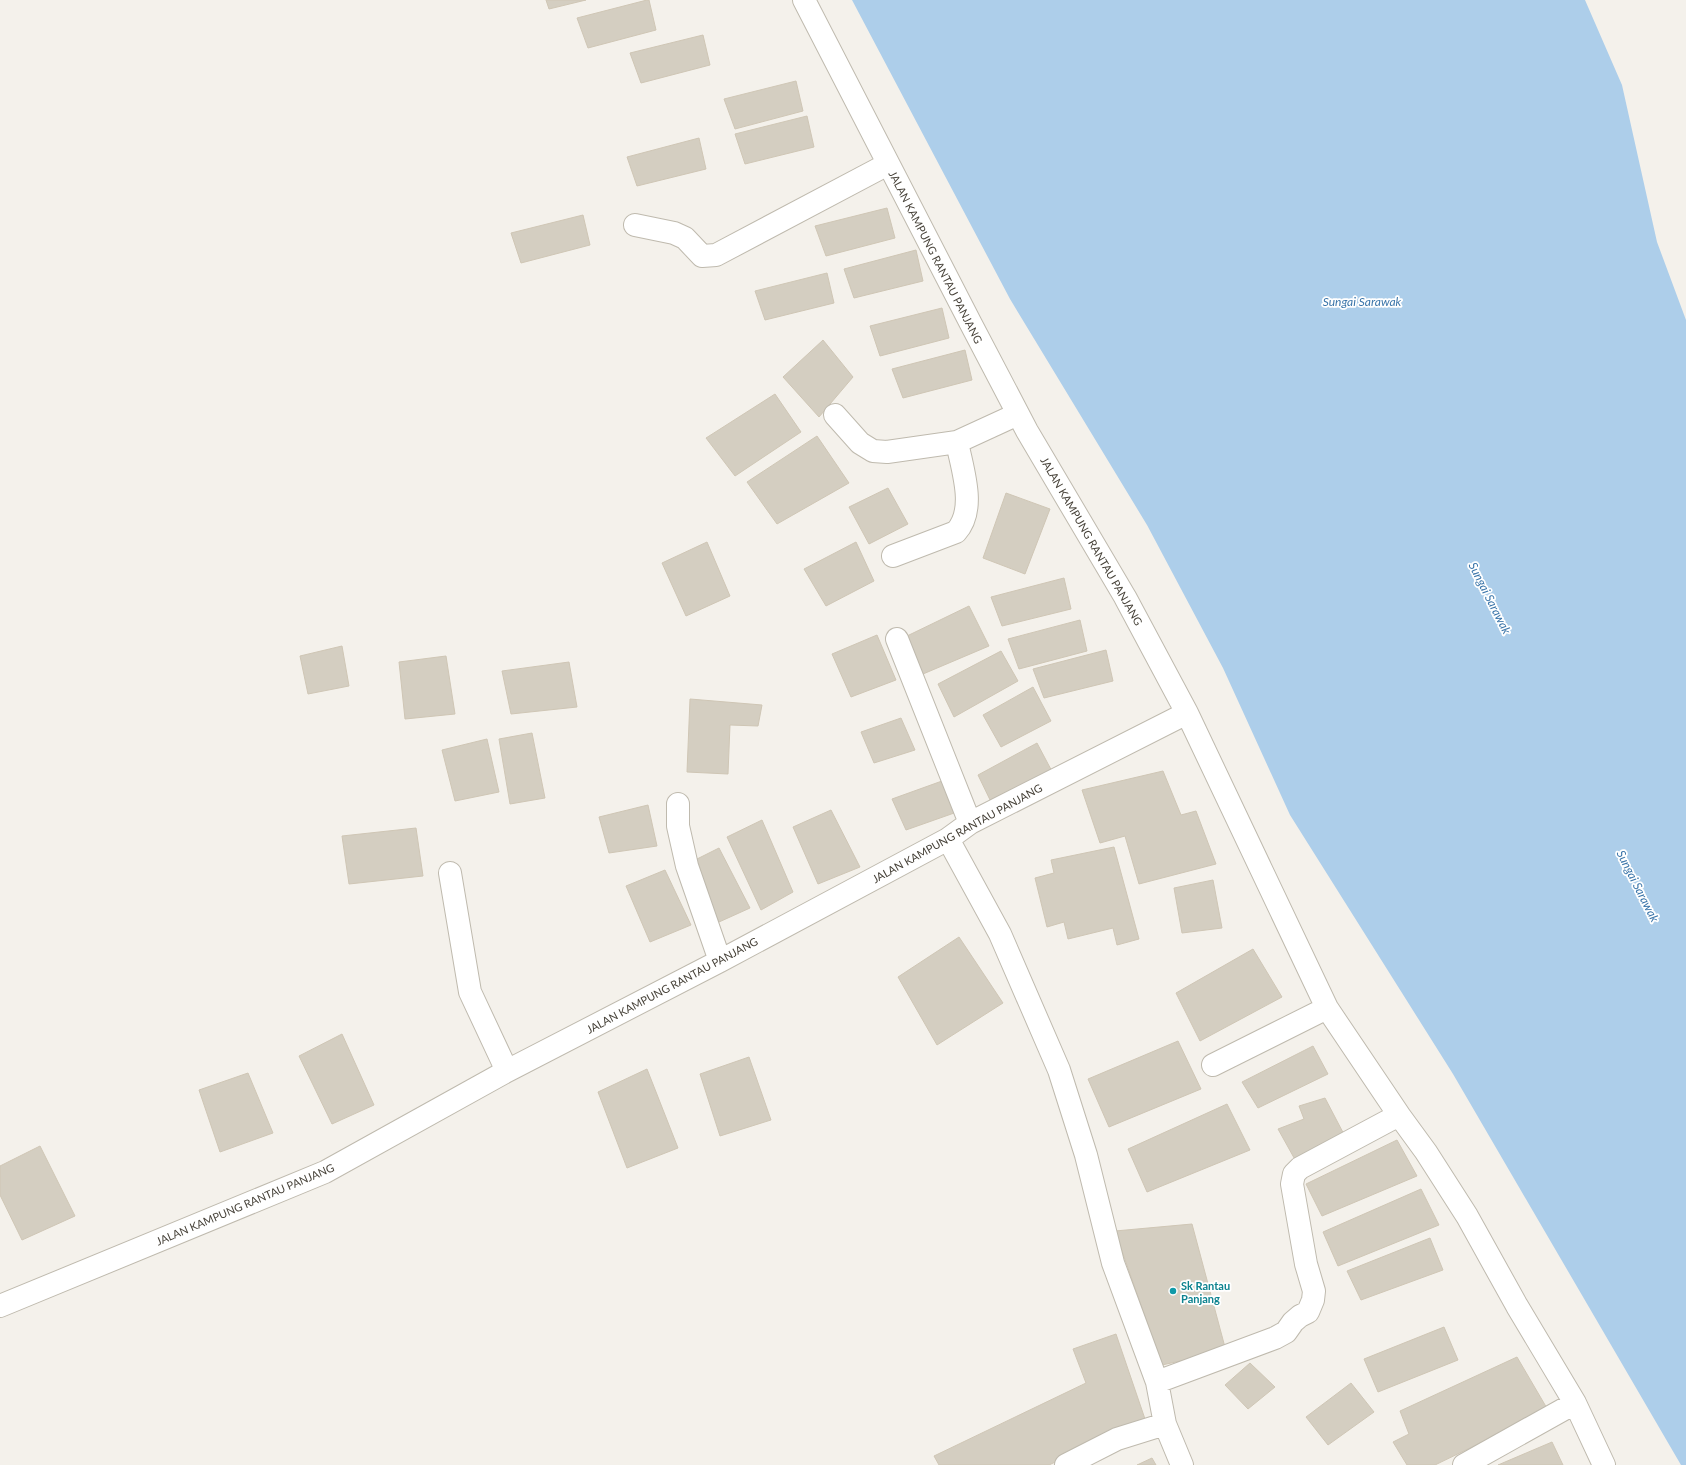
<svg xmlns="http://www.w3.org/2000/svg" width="1686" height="1465" font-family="Lato,sans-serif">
<rect width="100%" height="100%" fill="#f4f1eb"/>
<!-- water -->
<path fill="#adceea" d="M852,0H1585L1622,85L1657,242L1686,320V1465H1681L1453,1074L1290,815L1223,668L1147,525L1010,299Z"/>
<!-- building -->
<path fill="#d4cec1" stroke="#cfc6b5" d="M546,0H586L549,9Z
M647,0H649L656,30L588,48L577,18Z
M703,35L710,65L641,83L630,53Z
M796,81L803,111L735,129L724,99Z
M807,116L814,147L745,164L735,134Z
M699,138L706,169L637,186L627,157Z
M887,208L895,238L826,256L815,226Z
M583,215L590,245L521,263L511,233Z
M916,250L923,281L854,298L844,269Z
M827,273L834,303L765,320L755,291Z
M942,308L949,338L880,356L870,326Z
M823,340L853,377L819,417L783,377Z
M965,350L972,380L903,398L892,369Z
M775,394L801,432L735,476L706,438Z
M817,436L849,483L777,524L747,482Z
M888,488L908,524L869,544L849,507Z
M1006,493L1050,509L1025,574L983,558Z
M707,542L730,596L686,616L662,563Z
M856,542L874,581L826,606L804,569Z
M1064,578L1071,609L1002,626L991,597Z
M969,606L989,646L923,674L907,636Z
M1080,620L1087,651L1019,669L1008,639Z
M877,635L896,680L851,697L832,654Z
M342,646L349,686L308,694L300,656Z
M1106,650L1113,681L1044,698L1033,669Z
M1001,651L1018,681L954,717L938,684Z
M446,656L455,714L405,719L399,662Z
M569,662L577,707L511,714L502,671Z
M1033,687L1051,721L1001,747L983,715Z
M690,699L762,705L758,726L730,725L728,774L687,772Z
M901,718L915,750L874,763L861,732Z
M532,733L545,798L510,804L499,739Z
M487,739L499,792L455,801L442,750Z
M1037,743L1055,777L993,806L978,775Z
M1163,771L1181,815L1196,811L1216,864L1139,884L1125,836L1100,843L1082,790Z
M942,781L957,812L906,830L892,799Z
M648,805L657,846L609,853L599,817Z
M831,810L860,867L818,884L793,827Z
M762,820L793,892L761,910L727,837Z
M416,828L423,876L349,884L342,836Z
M1114,847L1139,939L1117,945L1113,928L1068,939L1064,922L1047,927L1035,878L1054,873L1051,860Z
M719,848L750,908L719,922L691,862Z
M665,870L691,925L650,942L626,886Z
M1213,880L1222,928L1182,933L1174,888Z
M959,937L1003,1003L937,1045L898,977Z
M1253,949L1282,997L1200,1041L1176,993Z
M342,1034L374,1105L332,1124L299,1056Z
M1178,1041L1201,1089L1109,1127L1088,1079Z
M1313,1046L1328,1074L1258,1108L1242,1082Z
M749,1057L771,1120L720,1136L700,1074Z
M647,1069L678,1148L627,1168L598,1092Z
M248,1073L273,1133L220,1152L199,1090Z
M1325,1098L1348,1142L1298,1165L1278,1129L1304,1119L1299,1106Z
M1227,1104L1250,1150L1147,1192L1128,1149Z
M1397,1140L1417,1176L1322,1216L1306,1184Z
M40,1146L75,1216L22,1240L0,1195V1166Z
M1421,1189L1439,1225L1338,1266L1323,1232Z
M1192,1224L1226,1351L1162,1365L1115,1231Z
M1430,1238L1443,1270L1361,1300L1347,1271Z
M1444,1327L1458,1360L1378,1392L1364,1359Z
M1116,1334L1145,1419L1049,1465H939L934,1456L1086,1383L1073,1349Z
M1517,1357L1548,1410L1435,1465H1407L1393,1442L1409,1434L1400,1411Z
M1250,1363L1275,1387L1248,1409L1225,1385Z
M1351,1383L1374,1412L1328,1445L1306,1417Z
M1552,1442L1563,1465H1498Z
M1152,1458L1156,1465H1137Z"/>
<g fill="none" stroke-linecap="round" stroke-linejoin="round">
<defs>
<path id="minor" d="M635,225L674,233L685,238L702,256L716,255L888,164
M835,415L860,443L873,451L887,452L957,442L1018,414
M893,556L956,532C977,509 962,469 957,442
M897,639L970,823
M1187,713L1327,1008L1399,1115L1426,1152L1467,1216L1517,1306L1575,1403L1604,1465
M678,804V826L687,866L720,961
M948,839L1000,934L1059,1070L1086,1155L1113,1263L1157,1382L1165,1424L1182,1465
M450,873L470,992L507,1071
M1213,1065L1327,1008
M0,1306L325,1172L507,1071L720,961L948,839L970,823L1187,713L1125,597L1027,431L971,324L804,0
M1157,1382L1275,1338L1286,1332L1293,1322L1300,1316L1308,1312L1313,1300L1314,1291L1306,1264L1292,1184L1294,1174L1300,1168L1399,1115
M1066,1465L1117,1439L1165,1424
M1464,1465L1575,1403"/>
</defs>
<!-- minor casing -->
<use href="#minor" stroke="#bfbaae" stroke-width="24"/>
<!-- minor -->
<use href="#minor" stroke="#fff" stroke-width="22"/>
</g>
<!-- markers -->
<circle fill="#0f9aa8" stroke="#fff" stroke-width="1.5" cx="1173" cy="1291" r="4"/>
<g text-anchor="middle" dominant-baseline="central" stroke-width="3.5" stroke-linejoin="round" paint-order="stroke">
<!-- street labels -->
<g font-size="11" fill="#474239" stroke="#fff">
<text transform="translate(936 257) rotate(63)">JALAN KAMPUNG RANTAU PANJANG</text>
<text transform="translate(1092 541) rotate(60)">JALAN KAMPUNG RANTAU PANJANG</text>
<text transform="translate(957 833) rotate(-29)">JALAN KAMPUNG RANTAU PANJANG</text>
<text transform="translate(672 985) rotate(-28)">JALAN KAMPUNG RANTAU PANJANG</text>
<text transform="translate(245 1204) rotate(-23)">JALAN KAMPUNG RANTAU PANJANG</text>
</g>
<!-- culture labels -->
<g font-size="11" font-weight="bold" fill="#0d838f" stroke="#fff" text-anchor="start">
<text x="1181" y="1285">Sk Rantau<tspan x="1181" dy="13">Panjang</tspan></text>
</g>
<!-- water labels -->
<g font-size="12" font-style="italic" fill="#3c76aa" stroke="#fff">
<text x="1362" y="301">Sungai Sarawak</text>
<text transform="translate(1490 598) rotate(63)">Sungai Sarawak</text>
<text transform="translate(1638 886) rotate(63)">Sungai Sarawak</text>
</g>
</g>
</svg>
